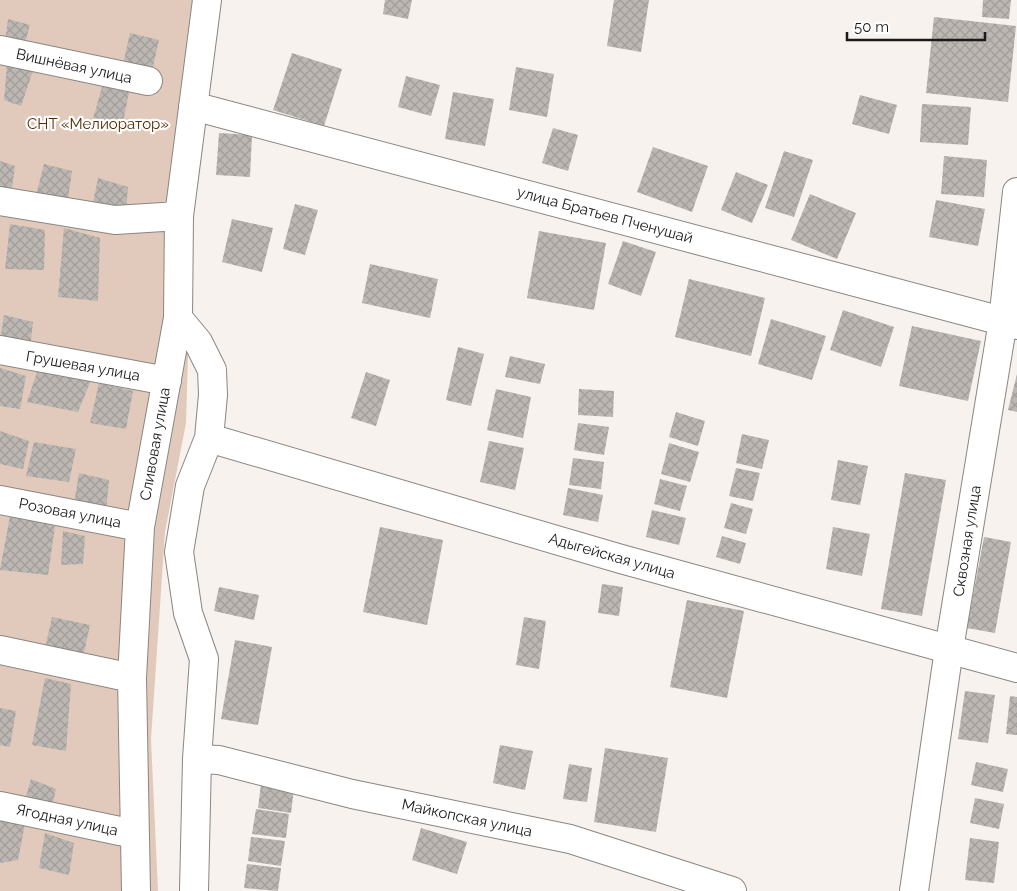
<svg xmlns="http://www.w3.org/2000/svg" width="1017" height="891" font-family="Raleway,sans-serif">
<defs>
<pattern id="building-cross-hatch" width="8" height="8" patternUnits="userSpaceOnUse" patternTransform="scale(1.25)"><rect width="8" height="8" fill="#bcb7b3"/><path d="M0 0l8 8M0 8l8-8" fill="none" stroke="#a19d99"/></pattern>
</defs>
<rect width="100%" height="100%" fill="#f7f2ee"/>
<!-- green -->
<path fill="#e1cabb" d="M0,0H207L195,119L186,423L165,532L151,739L158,891H0Z"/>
<!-- building -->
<path fill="url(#building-cross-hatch)" d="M385,0H412L408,19L383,14Z
M614,0H649L641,52L607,46Z
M983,0H1011L1009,19L982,17Z
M934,17L1016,26L1008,102L926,93Z
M8,19L30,25L24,46L5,43Z
M130,33L159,40L151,76L121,73Z
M292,53L342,69L324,126L273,110Z
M7,64L33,71L21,106L4,100Z
M516,67L554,74L547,117L509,110Z
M406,76L440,85L431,116L398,107Z
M104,80L130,88L122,127L93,119Z
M453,92L494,99L485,146L445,139Z
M860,95L897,105L889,134L852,124Z
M922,104L971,107L968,145L920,142Z
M553,128L578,135L568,171L542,163Z
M219,133L252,135L250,177L216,175Z
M653,147L708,166L692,212L637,192Z
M784,151L813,160L794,217L765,208Z
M944,156L987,160L984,197L941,194Z
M0,161L15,166L11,195L0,193Z
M44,164L72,171L67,206L35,199Z
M736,172L768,185L752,223L721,210Z
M98,178L128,187L126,211L92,208Z
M810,194L856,213L837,259L791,240Z
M936,200L985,209L978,246L929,237Z
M295,204L318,210L305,255L283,249Z
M232,219L273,228L262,272L222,262Z
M10,224L45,230L44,270L5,269Z
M64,228L100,238L98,301L58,297Z
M539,231L606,243L594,310L527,298Z
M623,241L656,252L641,296L608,284Z
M370,264L438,279L430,318L362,303Z
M689,279L765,298L751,356L675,337Z
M843,310L894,327L881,367L830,350Z
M4,315L33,322L30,349L0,341Z
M771,319L826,336L812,380L758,364Z
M912,326L981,341L968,401L899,386Z
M458,347L484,354L471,406L446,400Z
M510,356L545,364L540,384L505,377Z
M39,366L91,380L78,412L27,402Z
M0,368L26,376L20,409L0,406Z
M366,372L390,380L376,426L351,418Z
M1017,374V412L1008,410Z
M99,383L133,391L126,429L90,423Z
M496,389L531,397L523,438L487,430Z
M579,389L614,391L613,417L578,415Z
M676,412L705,421L698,446L669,437Z
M578,423L609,427L604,455L574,450Z
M0,431L29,441L23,469L0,464Z
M742,434L769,440L762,469L736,463Z
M489,441L524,448L515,490L480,482Z
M34,442L76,449L69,482L26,476Z
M669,443L699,452L690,482L661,474Z
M573,458L604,462L601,489L569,485Z
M838,460L868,466L860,505L831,500Z
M736,468L760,473L753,501L729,496Z
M79,473L109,480L106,511L74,504Z
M905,473L946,480L922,616L881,609Z
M660,479L687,486L680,511L654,504Z
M568,488L603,495L598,522L563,515Z
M731,503L753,509L746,534L724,528Z
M652,510L686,518L679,545L646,537Z
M10,516L55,526L48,575L0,570Z
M380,527L443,540L427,625L363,612Z
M833,527L870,534L862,576L826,569Z
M63,531L85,536L83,564L61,565Z
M722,536L746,543L740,564L716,557Z
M984,537L1011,542L995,633L967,628Z
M602,584L623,587L619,616L598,613Z
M219,587L259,595L254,620L214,611Z
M687,600L744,611L727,698L670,687Z
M52,617L90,625L82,662L44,653Z
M524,617L546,621L539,669L516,665Z
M235,640L272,647L258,725L221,719Z
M45,678L71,684L66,751L32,745Z
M965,691L995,695L988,743L958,739Z
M1010,696L1017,697V735L1006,734Z
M0,708L16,711L10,747L0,745Z
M500,745L533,751L525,790L493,783Z
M605,748L668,758L656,832L594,822Z
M976,762L1008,769L1003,792L971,785Z
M569,764L592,768L587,802L563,799Z
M31,779L56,789L51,810L24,804Z
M261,784L294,789L291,813L258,808Z
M975,798L1004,804L999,829L970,823Z
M256,809L289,814L286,838L252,834Z
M0,821L25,824L18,860L0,863Z
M421,828L467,842L457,874L412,860Z
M45,833L74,843L69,875L39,868Z
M251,837L285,841L281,866L248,861Z
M970,838L999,842L994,883L965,880Z
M247,864L281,868L278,891L244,888Z"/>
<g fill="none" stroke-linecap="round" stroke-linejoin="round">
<defs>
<path id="minor" d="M0,50L148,81
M193,106L1017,325
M0,201L115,220L179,216
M178,318L198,342L212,370L213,395L209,438L190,486L179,552L188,613L204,659L197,759L194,891
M0,350L167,381
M209,438L621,559L1017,668
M0,500L140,527
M0,650L132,678
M197,759L219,760L352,794L570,839L732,891
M0,806L134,834
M136,891L132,678L140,527L178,318L179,216L207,0
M914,891L949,649L1003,321L1017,192"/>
</defs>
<!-- minor casing -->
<use href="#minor" stroke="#8b8683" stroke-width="30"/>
<!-- minor -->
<use href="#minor" stroke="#fff" stroke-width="28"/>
</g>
<g text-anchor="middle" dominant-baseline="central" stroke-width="4.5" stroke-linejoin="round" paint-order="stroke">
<!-- street labels -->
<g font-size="15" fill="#1c1a19" stroke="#fff">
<text transform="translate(74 66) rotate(12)">Вишнёвая улица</text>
<text transform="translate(605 215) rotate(15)">улица Братьев Пченушай</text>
<text transform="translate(83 366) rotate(10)">Грушевая улица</text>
<text transform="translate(155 444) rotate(-80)">Сливовая улица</text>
<text transform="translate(70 513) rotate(11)">Розовая улица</text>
<text transform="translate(967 541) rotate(-81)">Сквозная улица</text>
<text transform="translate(612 556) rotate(16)">Адыгейская улица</text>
<text transform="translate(467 818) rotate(12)">Майкопская улица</text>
<text transform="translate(67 820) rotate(12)">Ягодная улица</text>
</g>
<!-- park labels -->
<g font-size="15" fill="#552b02" stroke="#fff">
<text x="98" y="124">СНТ «Мелиоратор»</text>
</g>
</g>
<!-- scale -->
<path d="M847 32v8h138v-8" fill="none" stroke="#1c1a19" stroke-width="2.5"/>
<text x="854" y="32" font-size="15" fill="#1c1a19" stroke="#ffffff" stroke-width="4" paint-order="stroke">50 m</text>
</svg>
